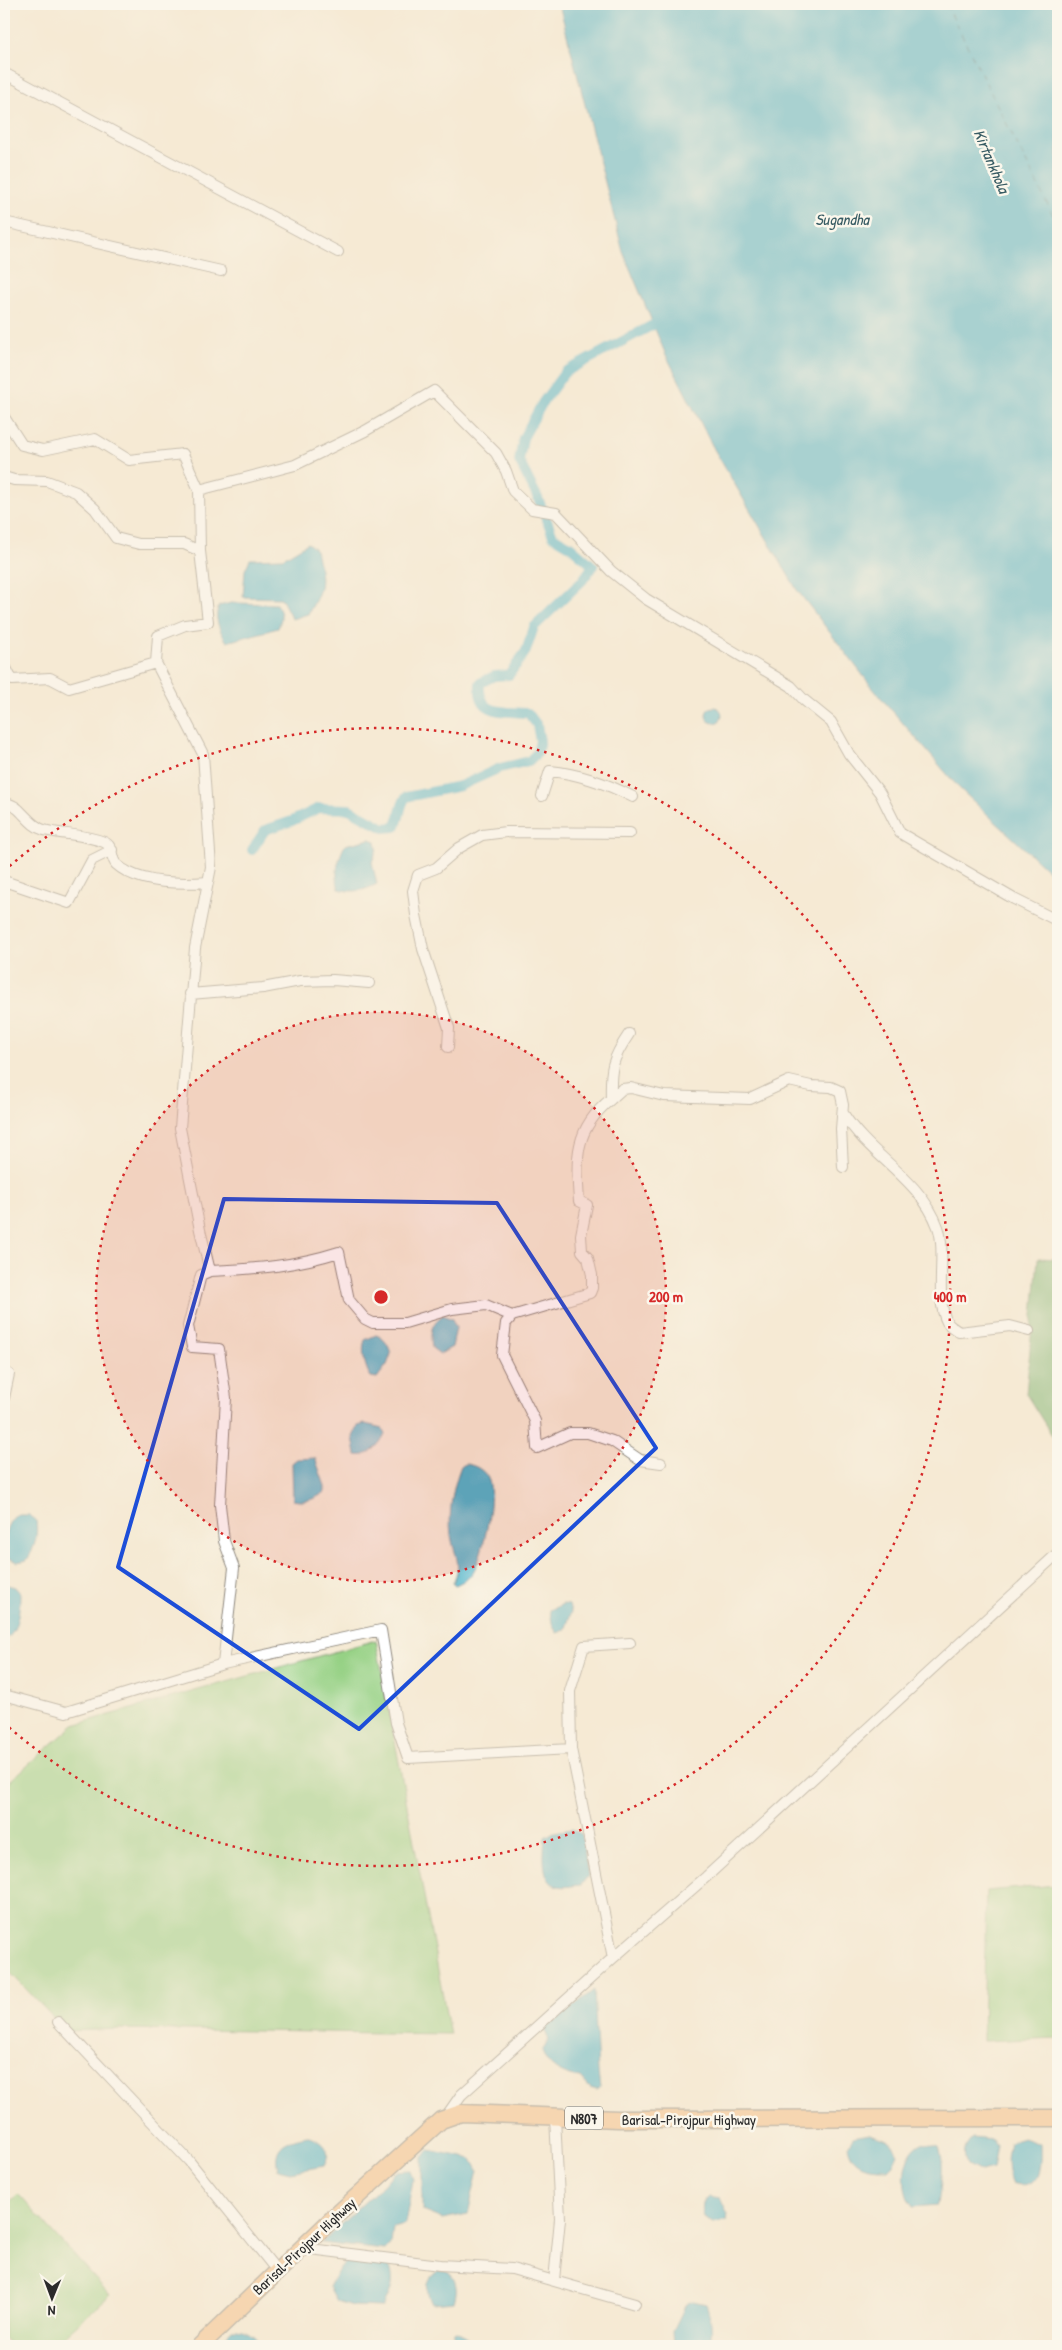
<svg xmlns="http://www.w3.org/2000/svg" width="1062" height="2350" font-family="'Patrick Hand',sans-serif">
<rect width="100%" height="100%" fill="#fbf7ec"/>
<filter id="ink" filterUnits="userSpaceOnUse"><feTurbulence type="fractalNoise" baseFrequency=".02" numOctaves="2"/><feDisplacementMap in="SourceGraphic" scale="10" xChannelSelector="R" yChannelSelector="G"/><feConvolveMatrix kernelMatrix="1 2 1 2 8 2 1 2 1" color-interpolation-filters="sRGB"/></filter>
<filter id="wash" filterUnits="userSpaceOnUse"><feTurbulence type="fractalNoise" baseFrequency=".0096" numOctaves="4" result="noise"/><feDisplacementMap in="SourceGraphic" scale="20" xChannelSelector="R" yChannelSelector="G"/><feGaussianBlur stdDeviation="1.12" result="paint"/><feColorMatrix in="noise" values="0 0 0 0 0 0 0 0 0 0 0 0 0 0 0 0 0 1.4 0 .05"/><feComposite in="paint" operator="in"/></filter>
<g filter="url(#wash)">
<rect width="100%" height="100%" fill="#f5ead4"/>
<!-- green -->
<path fill="#96d185" stroke="#607e58" d="M376,1640L450,2034L120,2029L66,2031L4,1966V1786L74,1725Z
M1058,1885V2038L983,2041L986,1891Z
M18,2194L110,2295L53,2346H12L4,2337V2207Z"/>
<!-- forest -->
<path fill="#78b372" stroke="#526f4e" d="M1038,1258L1058,1259V1445L1026,1394Z"/>
<!-- water -->
<path fill="#4db4cc" stroke="#3c707c" d="M559,4H1058V880L959,788L875,691L797,590L714,449L665,353L623,252Z
M308,543L316,550C323,582 324,586 308,614L292,619L281,598L243,597L245,570L250,559L283,558Z
M231,603L276,604C283,614 282,618 278,628L227,642C220,632 213,617 219,606Z
M706 715a8 8 0 1 1 16 0a8 8 0 1 1-16 0Z
M370,839L376,841L377,849L372,862L377,884C364,891 353,893 339,889C334,874 338,859 345,845Z
M443,1315L452,1319L456,1328L452,1347L440,1354L432,1348C430,1334 430,1324 443,1315Z
M376,1335C385,1338 389,1346 391,1354L387,1365L377,1378L371,1377C365,1369 361,1350 365,1340Z
M365,1424L382,1428L385,1435C378,1445 370,1458 356,1455L353,1437L358,1426Z
M315,1458L325,1486V1492C315,1499 305,1503 293,1500L292,1463L297,1459Z
M465,1464C476,1465 486,1471 489,1481C495,1498 483,1560 471,1575C468,1579 460,1583 455,1585L453,1583C463,1561 454,1556 451,1535C448,1513 453,1486 461,1466Z
M17,1515H29L36,1520C38,1536 35,1547 27,1560L17,1562L4,1556C4,1542 4,1523 17,1515Z
M4,1584L15,1587L20,1593C20,1606 18,1635 4,1640Z
M563,1604L569,1605L571,1613L565,1630L557,1633L552,1623L550,1610Z
M572,1829L582,1835L588,1876L581,1885C574,1885 565,1888 558,1886C540,1883 544,1850 545,1837L554,1832Z
M594,1990L598,2072L600,2088L597,2090L590,2088L581,2078C564,2076 547,2068 542,2050L549,2040L544,2029Z
M870,2134L888,2140L898,2153L893,2164L888,2169C869,2169 852,2168 848,2146L853,2137Z
M307,2136C323,2141 333,2149 324,2166L290,2172L278,2169C272,2145 287,2140 307,2136Z
M972,2138L993,2140L997,2146L993,2169L980,2172L967,2165C963,2154 963,2147 972,2138Z
M1023,2138L1040,2144C1041,2166 1041,2192 1011,2183C1006,2168 1006,2158 1010,2142Z
M922,2143L939,2147C946,2165 940,2186 938,2205L913,2207C899,2190 902,2153 922,2143Z
M429,2150L472,2159L478,2170L468,2214L442,2219L422,2211V2159Z
M410,2170L413,2180L405,2224L393,2227L391,2243L385,2250L321,2243L384,2184L395,2171Z
M708,2196L720,2198L727,2213L726,2221L713,2223L704,2218C702,2210 701,2202 708,2196Z
M349,2258H370L389,2265C396,2282 391,2291 383,2307L353,2306L337,2301L329,2287L338,2270Z
M440,2270L448,2271C457,2281 458,2289 454,2302L432,2304C425,2290 425,2278 440,2270Z
M693,2301L706,2304C712,2319 713,2330 709,2346H677L674,2344L673,2331L686,2304Z
M233,2329C244,2328 257,2336 261,2346H220L219,2343Z
M456,2331L466,2336L470,2346H455L453,2332Z"/>
<g fill="none" stroke-linecap="round" stroke-linejoin="round">
<!-- canal -->
<path stroke="#4db4cc" stroke-width="10" d="M252,850L265,830L292,821L319,808L349,809L384,828L395,827C401,817 399,807 406,797L460,786L500,768L529,761L537,753L540,741L537,725L528,713C504,711 477,716 480,683L494,676L509,675L526,651L534,627L582,581L593,566L570,546L553,536L538,498L519,461L523,438L543,402L565,372L664,319"/>
<!-- ferry -->
<path stroke="#375b63" stroke-width="1" stroke-dasharray="6 5" stroke-linecap="butt" d="M946,4L1058,225"/>
</g>
</g>
<g filter="url(#ink)">
<g fill="none" stroke-linecap="round" stroke-linejoin="round">
<defs>
<path id="minor" d="M4,73L338,252
M4,222L221,271
M4,417L22,445L43,450L95,439L129,460L183,454L199,490L295,465L365,431L434,391L496,453L506,471L513,491L532,509L556,513L611,571L646,599L791,686L804,700L831,722L849,754L880,793L900,833L1014,899L1058,921
M4,477L14,480L47,481L76,492L95,509L116,538L139,544H184L200,551
M156,663L158,636L185,625L208,622L200,551L199,490
M4,664L12,680L50,678L69,688L156,663L203,754L211,867L195,948L180,1128L200,1230L210,1271C257,1269 295,1266 339,1252L349,1300L365,1319L373,1323H405L452,1309L486,1305L512,1316
M542,796L550,771C580,774 606,783 633,797
M4,802C8,804 14,805 18,809C26,816 33,827 44,830C64,835 84,834 104,842C114,846 110,857 116,864C138,884 181,884 208,882
M4,881L69,903L92,860L112,850
M190,994L263,988L300,981L333,980L369,983
M629,1034C612,1059 610,1068 611,1099C574,1129 576,1158 579,1201L587,1205L581,1235L582,1251L588,1258L592,1275V1288L590,1293L512,1316L506,1323L502,1355L535,1421L537,1448L570,1433H588L612,1441L640,1460L661,1463
M448,1047L449,1028L423,949L416,915L413,891L418,875L436,868L459,848L482,835L506,832L630,833
M611,1099L622,1089L631,1088L664,1096L750,1099L789,1081L811,1086L831,1087L840,1091L843,1105L841,1129L843,1167
M843,1113C869,1156 920,1178 938,1227C947,1252 934,1298 947,1322C949,1326 955,1329 959,1332L1010,1326L1029,1331
M210,1271L201,1275L188,1326L192,1347L219,1349L226,1398L220,1505L224,1541L234,1568L223,1664L381,1630L396,1723L408,1758L571,1749
M4,1398L9,1374
M4,1695L66,1712L223,1664
M613,1958L571,1749L570,1691L584,1646L630,1643
M58,2022L189,2161L277,2271
M445,2118L461,2095L613,1958L706,1877L1058,1553
M302,2248L440,2265L512,2269L635,2304
M554,2280L560,2219L555,2117"/>
<path id="trunk" d="M200,2346L329,2222L441,2120L461,2113L618,2119L1058,2118"/>
</defs>
<!-- minor casing -->
<use href="#minor" stroke="#908a80" stroke-width="12"/>
<!-- trunk casing -->
<use href="#trunk" stroke="#908a80" stroke-width="19"/>
<!-- minor -->
<use href="#minor" stroke="#fff" stroke-width="10"/>
<!-- trunk -->
<use href="#trunk" stroke="#f6be87" stroke-width="16"/>
</g>
</g>
<!-- marked area -->
<path d="M0 0H1062V2350H0ZM224,1199L497,1203L656,1448L359,1729L118,1567Z" fill="#f5ead4" fill-opacity=".55" fill-rule="evenodd"/>
<path fill="none" stroke="#1d4ed8" stroke-width="4" stroke-linejoin="round" d="M224,1199L497,1203L656,1448L359,1729L118,1567Z"/>
<!-- distance rings -->
<circle cx="381" cy="1297" r="285" fill="#d62828" fill-opacity=".12"/>
<g fill="none" stroke="#d62828" stroke-width="2.5" stroke-dasharray="2.5 5">
<circle cx="381" cy="1297" r="285"/>
<path d="M4 871A569 569 0 1 1 4 1723"/>
</g>
<g text-anchor="middle" dominant-baseline="central" stroke-width="5" stroke-linejoin="round" paint-order="stroke">
<!-- shield labels -->
<rect fill="#fbf7ec" stroke="#696865" stroke-width="1" x="565" y="2106.5" width="38" height="23" rx="4"/>
<g font-size="14" font-weight="bold" fill="#2b2b2b">
<text x="584" y="2118">N807</text>
</g>
<!-- street labels -->
<g font-size="15" fill="#2b2b2b" stroke="#fbf7ec">
<text x="689" y="2119">Barisal-Pirojpur Highway</text>
<text transform="translate(304 2246) rotate(-43)">Barisal-Pirojpur Highway</text>
</g>
<!-- water labels -->
<g font-size="16" font-style="italic" fill="#375b63" stroke="#fbf7ec">
<text transform="translate(992 161) rotate(67)">Kirtankhola</text>
<text x="842" y="219">Sugandha</text>
</g>
</g>
<circle cx="381" cy="1297" r="8" fill="#d62828" stroke="#fbf7ec" stroke-width="2.5"/>
<g font-size="15" text-anchor="middle" font-weight="bold" fill="#d62828" stroke="#fbf7ec" stroke-width="5" stroke-linejoin="round" paint-order="stroke">
<text x="666" y="1302">200 m</text>
<text x="950" y="1302">400 m</text>
</g>
<!-- margin -->
<rect width="1062" height="2350" fill="none" stroke="#fbf7ec" stroke-width="20"/>
<!-- north arrow -->
<g transform="translate(52 2298) rotate(181)" stroke="#fbf7ec" stroke-width="4" paint-order="stroke">
<path d="M0-4L9 19L0 12L-9 19Z" fill="#2b2b2b"/>
<text y="-8" font-size="14" font-weight="bold" text-anchor="middle" fill="#2b2b2b">N</text>
</g>
</svg>
